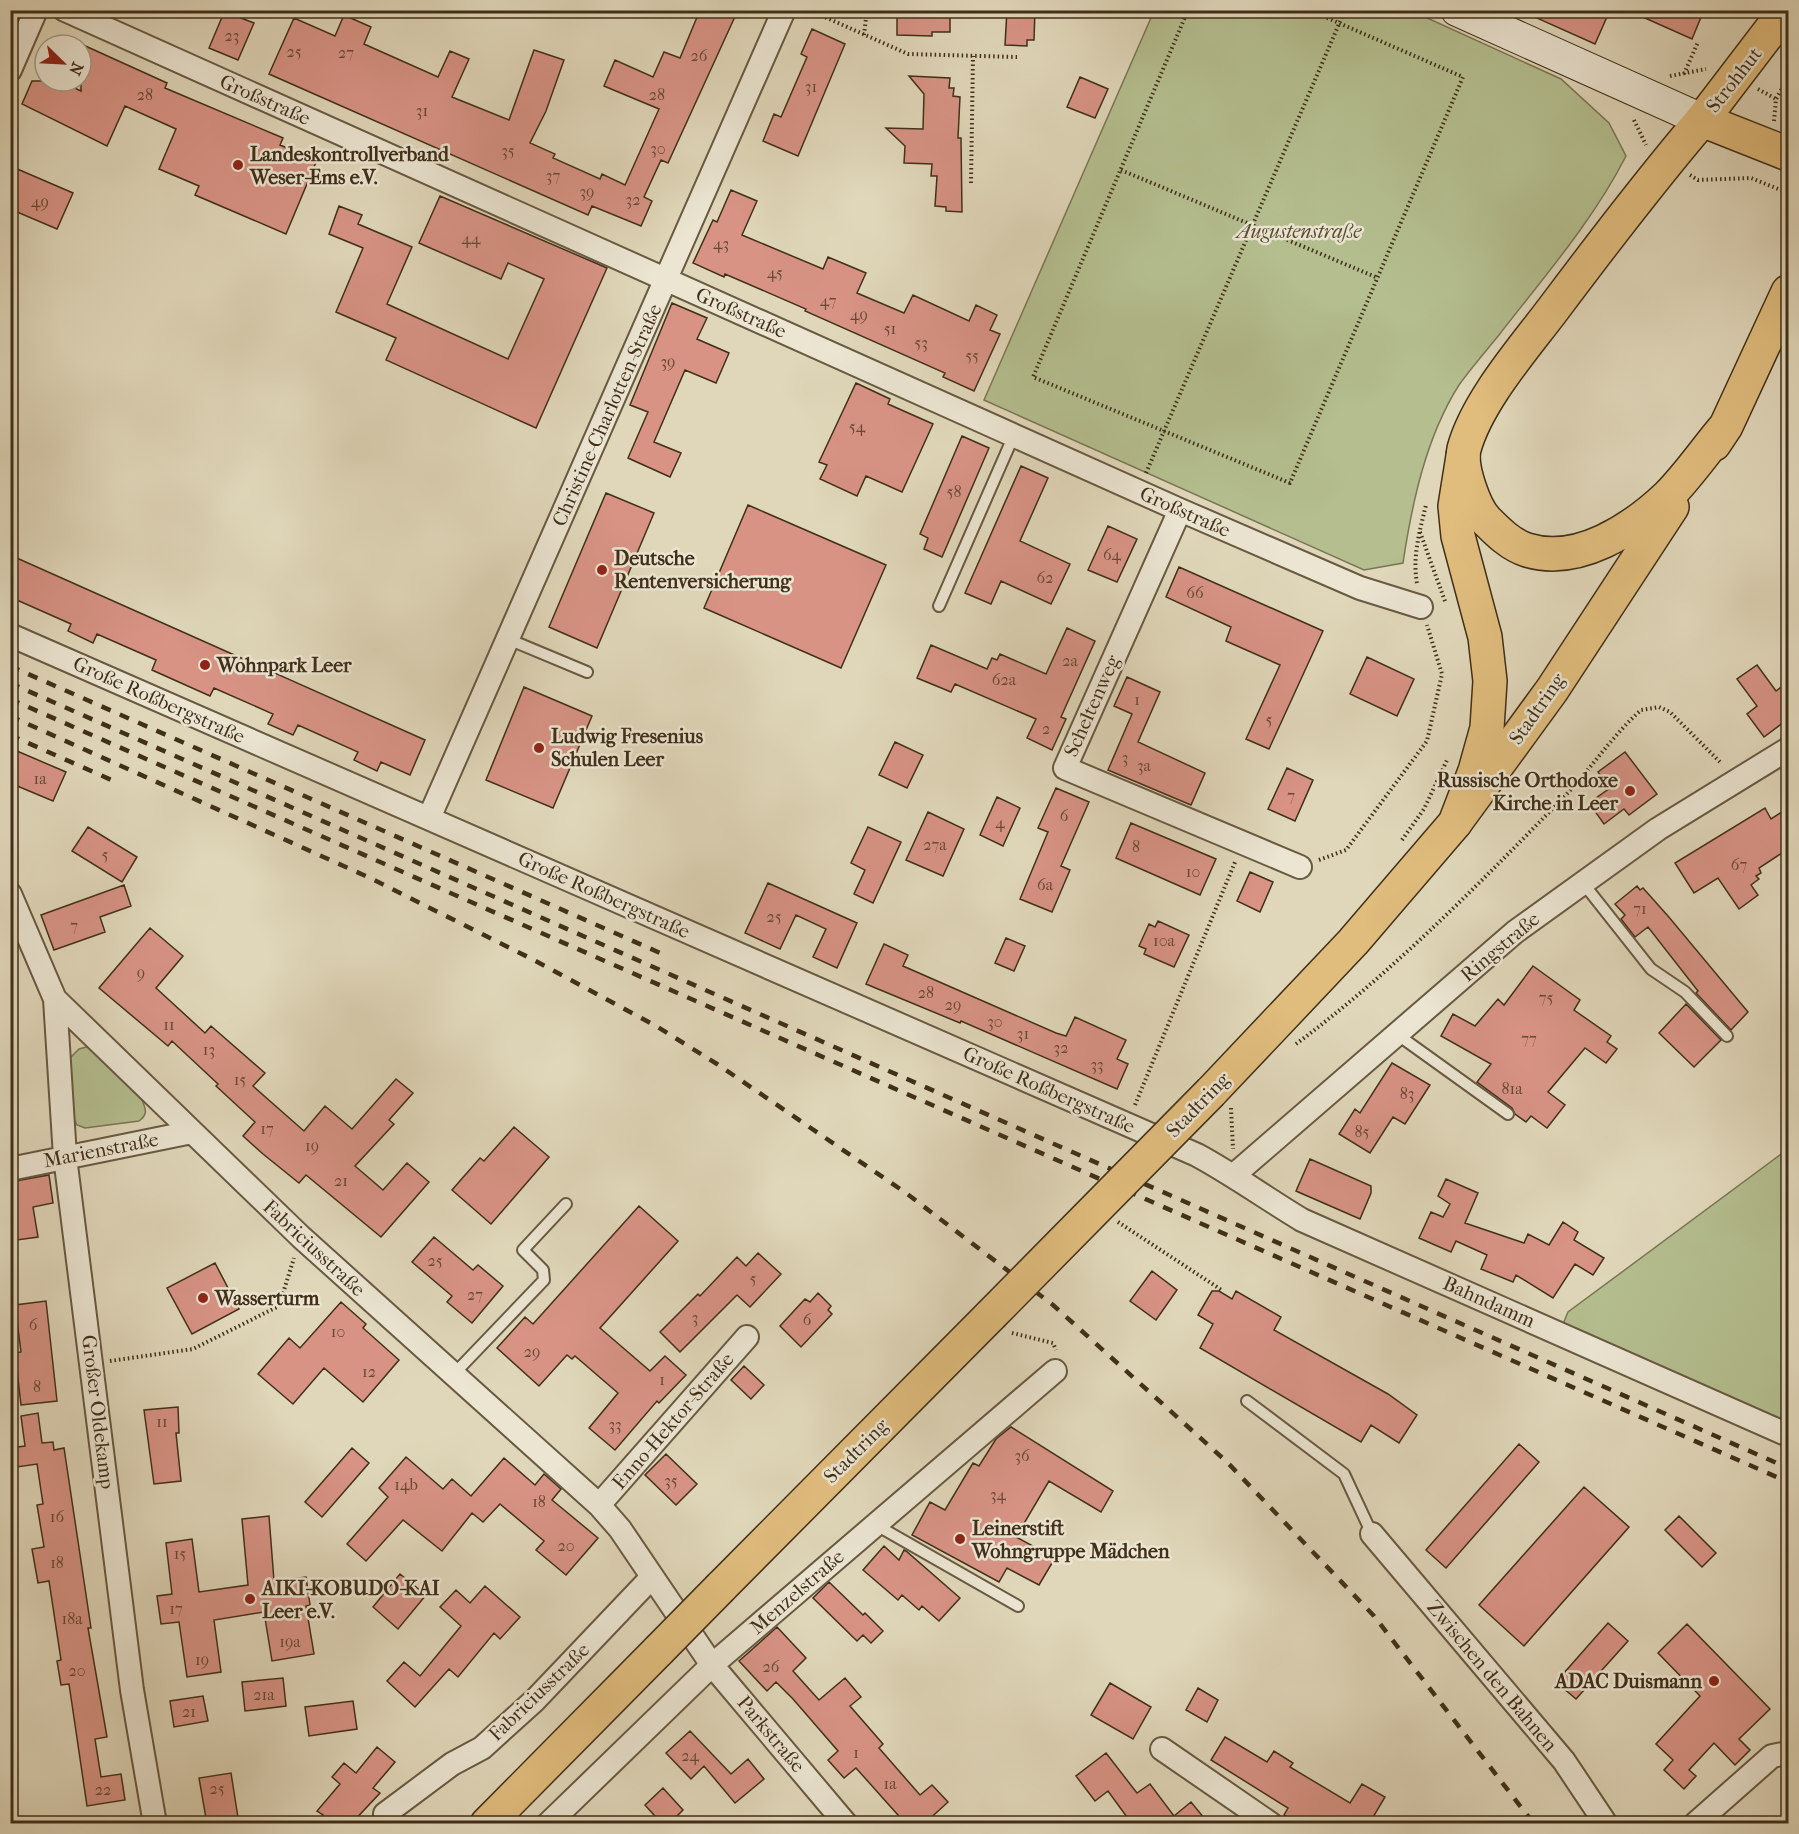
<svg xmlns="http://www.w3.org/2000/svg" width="1799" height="1834" font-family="'IM FELL French Canon',serif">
<rect width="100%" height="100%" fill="#e0d7ba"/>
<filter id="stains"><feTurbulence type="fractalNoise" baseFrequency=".00333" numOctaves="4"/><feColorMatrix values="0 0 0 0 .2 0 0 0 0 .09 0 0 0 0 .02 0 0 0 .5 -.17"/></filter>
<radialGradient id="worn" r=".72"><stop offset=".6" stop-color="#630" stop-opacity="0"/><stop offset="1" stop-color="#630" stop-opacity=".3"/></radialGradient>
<!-- green -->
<path fill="#b4be8f" stroke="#7a7654" stroke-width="1.5" d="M1154,11H1412L1561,79L1609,123L1626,156C1593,221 1543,278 1499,335C1486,351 1471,368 1459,385C1426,437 1412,503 1403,563L1364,570L984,400Z
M90,1046L142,1100C146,1109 148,1115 139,1121L85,1128L77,1125L73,1117L70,1058L79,1049Z
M1788,1149V1431L1560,1331L1568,1312Z"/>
<!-- building -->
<path fill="#d89385" stroke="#402f19" stroke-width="1.5" d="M225,10H244L241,18L254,23L238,60L209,48Z
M700,10H738L668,163L661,160L644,197L652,201L641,226L592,206L588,215L269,74L294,18L335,36L344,15L371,27L364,44L438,77L450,51L469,59L452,97L509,120L534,50L564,60L546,111L530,143L555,154L553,158L600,179L602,174L625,185L659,109L604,86L615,60L653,77L664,52L680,58Z
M897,10H950V32H932V36L897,35Z
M1007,10H1035L1034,40H1027V46L1005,45Z
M1519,10H1610L1595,44Z
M1627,10H1704L1692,39Z
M812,29L845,44L798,156L763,141L774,114L781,117L807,57L801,54Z
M81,44L167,83L165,88L283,138L280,145L317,160L286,234L195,195L199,186L159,169L176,129L125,106L107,146L22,104L32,81H60L81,91Z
M909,76L950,78L949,88H954L953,96L960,97L958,138H961L962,212L946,211V207L935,206L937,176H931L932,164L904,163L905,146L886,128L923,129L924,94Z
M1080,77L1108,89L1095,118L1067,107Z
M15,168L73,193L57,229L10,209V178Z
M731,190L757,201L742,235L823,269L828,257L866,273L857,293L904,313L913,295L969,321L976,305L997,315L990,330L1000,334L974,391L943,377L945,373L805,311L806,309L725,274L724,277L693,263L713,220L717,222Z
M440,196L607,268L536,428L386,360L396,338L336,312L363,248L329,234L339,206L362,215L358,224L412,247L387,304L508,359L544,279L508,263L501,279L419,243Z
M672,303L707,318L697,339L729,353L716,383L685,370L654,442L681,453L670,477L628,458L648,412L630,405Z
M856,383L890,399L888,404L933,424L902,492L866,476L857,496L820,479L827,465L819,462Z
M962,436L989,448L942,557L924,549L928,538L920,534Z
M1021,466L1048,478L1020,541L1070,564L1051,604L1001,581L991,604L965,593Z
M606,493L654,513L597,648L549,627Z
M748,505L886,565L841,668L704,608Z
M1108,526L1137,539L1117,582L1088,570Z
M10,555L425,740L410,775L381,762L377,771L354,760L358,752L298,725L293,735L268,724L273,714L214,688L210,696L152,670L156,660L97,634L93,643L68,631L71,624L10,597Z
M1179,567L1323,631L1269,749L1246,739L1280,665L1226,641L1231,627L1166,597Z
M1067,628L1095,641L1061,717L1066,719L1052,750L1027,738L1036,719L955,684L951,692L917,678L931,645L987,669L992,658L997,660L1000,654L1046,674Z
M1367,657L1414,679L1397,716L1350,694Z
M1757,665L1776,691L1788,682V719L1764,737L1747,714L1757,706L1737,679Z
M1127,677L1160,692L1138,742L1205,773L1191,805L1108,770L1132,714L1114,706Z
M524,687L592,716L553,808L486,780Z
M895,742L923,755L907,788L879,775Z
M10,748L66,772L53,801L10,783Z
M1625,752L1657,794L1629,815L1624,809L1604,824L1589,803L1610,788L1598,772Z
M1287,768L1313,780L1295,821L1268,809Z
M1056,788L1089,802L1061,866L1070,870L1052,912L1020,899L1048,832L1038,828Z
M997,797L1020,808L1003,846L980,835Z
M1765,808L1771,819L1788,808V849L1759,868L1761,873L1756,876L1759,879L1751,885L1758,895L1739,909L1718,878L1694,893L1675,863Z
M928,812L964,829L943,876L906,860Z
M1131,823L1216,859L1200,895L1116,858Z
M88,827L137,857L122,882L72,851Z
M868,827L901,842L873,903L854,894L865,870L851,863Z
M1250,872L1273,882L1260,912L1237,901Z
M768,883L857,923L837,968L813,957L826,929L796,915L780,949L745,933Z
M124,885L131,906L100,917L105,932L54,950L41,915Z
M1637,886L1640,890L1643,888L1668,916L1748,1012L1731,1030L1696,993L1698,991L1648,927L1635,937L1621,919L1625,915L1615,904Z
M1158,921L1189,935L1174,967L1144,954L1146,949L1139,946L1149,924L1155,927Z
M150,928L183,956L156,988L205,1033L211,1026L265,1073L253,1086L304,1131L325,1106L352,1129L396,1079L413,1093L389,1120L394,1124L355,1166L383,1190L407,1163L429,1182L381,1237L306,1175L299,1183L263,1154L243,1136L255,1122L216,1086L218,1084L172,1041L168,1046L99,988Z
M1006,938L1025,946L1014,971L995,963Z
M884,944L908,955L903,966L1056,1033L1066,1036L1075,1017L1126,1040L1117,1059L1128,1064L1117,1089L961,1021L960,1023L866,984Z
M1533,966L1580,1000L1574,1010L1611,1036L1607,1042L1617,1049L1606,1063L1585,1048L1548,1092L1565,1105L1547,1128L1531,1116L1526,1122L1515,1114L1512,1108L1477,1082L1491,1064L1441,1036L1453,1014L1475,1026L1498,999L1504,1005Z
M1686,1004L1721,1040L1694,1067L1659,1033Z
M1392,1063L1430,1085L1405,1124L1393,1117L1370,1153L1339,1134L1355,1109L1360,1113Z
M514,1127L549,1157L491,1224L452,1190L480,1158L484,1161Z
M1310,1159L1371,1186V1193L1360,1219L1296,1191Z
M49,1175L53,1203L33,1207L38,1237L17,1240L14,1219H10V1182Z
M1446,1179L1478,1193L1465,1223L1524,1243L1528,1234L1549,1245L1563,1222L1578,1232L1574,1240L1604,1258L1593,1275L1575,1264L1553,1298L1516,1275L1513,1282L1481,1269L1487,1255L1456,1241L1451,1252L1419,1238L1431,1212L1443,1217L1450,1204L1438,1196Z
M639,1206L678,1241L600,1328L650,1371L665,1356L686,1375L659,1403L657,1401L615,1450L589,1428L618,1393L575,1356L572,1359L567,1355L539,1386L497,1348L525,1317L533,1324Z
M434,1237L473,1270L478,1265L503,1286L472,1323L447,1302L452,1296L412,1262Z
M758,1253L781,1274L750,1307L737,1295L680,1352L660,1332L698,1294L700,1296L737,1257L746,1266Z
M215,1263L239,1309L192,1334L167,1288Z
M1152,1271L1177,1290L1156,1320L1130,1301Z
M1212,1291H1219L1232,1299L1236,1291L1281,1317L1274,1330L1388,1394L1417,1415L1399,1443L1371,1425L1361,1442L1200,1348L1213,1324L1198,1315Z
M818,1293L831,1306L828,1310L832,1314L801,1347L780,1326L805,1299L810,1302Z
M46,1301L57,1401L21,1405L15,1353L21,1352L15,1305Z
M341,1302L366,1324L363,1328L399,1360L363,1402L324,1368L293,1404L258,1374L289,1338L300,1348Z
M744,1366L764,1385L751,1399L731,1380Z
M178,1407L179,1433H176L181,1481L154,1484L144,1410Z
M38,1413L42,1443L53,1442L54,1450L64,1448L91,1628H88L107,1737L95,1739L101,1777L121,1774L125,1800L87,1806L69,1684L61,1685L57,1661L61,1660L49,1581L38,1583L32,1549L44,1547L37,1505L43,1504L37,1464L10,1468V1448L25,1446L21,1416Z
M1011,1427L1113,1491L1101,1512L1049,1481L1016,1537L1055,1558L1039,1585L1007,1568L999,1582L912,1535L930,1502L945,1510L973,1463L979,1466L996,1439Z
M1519,1444L1539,1462L1446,1568L1426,1550Z
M352,1448L369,1463L322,1517L305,1502Z
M666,1454L697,1484L676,1505L645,1475Z
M406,1457L443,1489L452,1479L471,1496L504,1458L535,1485L544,1474L561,1489L552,1500L598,1538L566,1575L536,1550L544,1541L500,1504L483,1522L472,1513L442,1551L403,1520L366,1561L347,1544L388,1497L379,1488Z
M1584,1487L1629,1527L1524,1646L1479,1605Z
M269,1516L274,1581L306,1577L310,1605L306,1606L314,1654L272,1661L264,1612L214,1620L221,1672L187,1677L179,1622L161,1624L157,1596L172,1594L166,1543L192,1539L199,1592L248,1585L242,1519Z
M1679,1516L1716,1553L1702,1567L1665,1530Z
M884,1546L899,1560L904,1550L906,1551L960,1598L939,1621L922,1606L919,1610L902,1595L898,1600L863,1570Z
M400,1574L426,1595L398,1629L373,1607Z
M829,1582L863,1615L865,1613L883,1631L871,1643L863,1635L857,1641L813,1598Z
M485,1586L520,1617L500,1639L494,1633L458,1677L449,1669L415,1707L387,1681L404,1662L420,1676L461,1626L440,1607L456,1590L470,1603Z
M1608,1623L1628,1641L1576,1699L1556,1682Z
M1687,1624L1770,1709L1739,1739L1750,1750L1735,1765L1714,1743L1689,1770L1696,1776L1684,1789L1664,1770L1673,1760L1656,1744L1700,1696L1658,1653Z
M777,1627L806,1658L793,1671L819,1700L845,1678L861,1697L850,1706L883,1744L879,1748L920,1795L932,1785L948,1802L924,1824H906L856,1768L844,1778L828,1760L838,1751L793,1699L776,1682L767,1691L739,1661Z
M283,1678L286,1706L245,1711L242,1682Z
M1110,1683L1151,1707L1133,1739L1091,1715Z
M1198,1688L1218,1700L1207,1722L1186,1710Z
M203,1696L208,1721L174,1727L170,1701Z
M353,1701L357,1729L309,1736L305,1707Z
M690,1731L731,1774L748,1759L764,1779L735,1803L704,1766L691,1779L666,1753Z
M1225,1737L1267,1762L1274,1751L1293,1763L1290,1767L1350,1803L1362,1784L1385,1797L1369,1824H1298L1284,1815L1288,1808L1211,1760Z
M377,1747L395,1762L373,1788L380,1793L351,1824H316L323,1815L317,1811L340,1784L332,1777L344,1763L356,1773Z
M1106,1753L1137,1793L1150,1784L1174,1816L1191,1802L1209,1824H1132L1108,1791L1095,1801L1076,1776Z
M231,1773L239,1824H207L199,1778Z
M663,1788L683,1810L669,1824H662L645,1805Z"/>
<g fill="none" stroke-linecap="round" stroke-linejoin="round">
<defs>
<path id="lane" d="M939,606L1014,435
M508,639L587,672
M1583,883L1651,969L1685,992L1727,1036
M1398,1035L1508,1114
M453,1375L544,1280L543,1270L523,1250L566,1204
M1247,1401L1344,1474L1372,1534
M876,1525L1018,1606"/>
<path id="street" d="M65,10L1180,510L1360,588L1421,607
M10,70L36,10
M1180,510L1065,768L1300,867
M10,635L1197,1155C1234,1175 1267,1199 1302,1220L1788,1435
M429,818L784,10
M10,894L55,999L301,1237L599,1505L620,1529L712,1665L846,1824
M55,999L65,1157L132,1690L155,1824
M10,1169L192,1132
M1234,1175L1515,932L1658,829L1788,749
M599,1505L747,1337
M1372,1534L1564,1761L1606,1824
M1162,1749L1271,1824
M385,1814L452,1764L482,1748L535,1700L652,1577
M548,1824L712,1665L1055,1371
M1695,1824L1772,1756L1788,1753"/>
<path id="secondary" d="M1457,10L1702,120"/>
<path id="primary" d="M1786,10L1702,120L1788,154
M1211,1092L1353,942L1455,823L1475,771L1487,728L1490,681L1485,637L1458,536L1455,506L1463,456
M721,1587L991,1315
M487,1824L659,1650"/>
<path id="highway" d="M1702,120C1650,181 1602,244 1554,308C1524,348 1477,401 1464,449C1460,467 1474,508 1487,521C1498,532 1511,545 1527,550C1578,566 1633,529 1668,496C1689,475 1707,448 1726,426
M1714,444L1726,426L1788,292
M1455,823L1552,690L1672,507"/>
</defs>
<!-- lane casing -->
<use href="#lane" stroke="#685941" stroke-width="14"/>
<!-- street casing -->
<use href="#street" stroke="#685941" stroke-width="26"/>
<!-- secondary casing -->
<use href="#secondary" stroke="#402f19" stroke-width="34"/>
<!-- primary casing -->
<use href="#primary" stroke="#402f19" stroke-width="36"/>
<!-- highway casing -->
<use href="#highway" stroke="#402f19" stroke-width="36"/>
<!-- path -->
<path stroke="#402f19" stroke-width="4" stroke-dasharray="1.5 3" stroke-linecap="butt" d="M809,10L908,54L1017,57
M1188,10L1033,377L1290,483L1463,77L1309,10
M864,35L867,10
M1684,74L1698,42
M1670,76L1706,69
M1758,89L1776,99
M1634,120L1646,145
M1774,121L1776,99L1788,78
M1121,170L1378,278
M1690,175L1698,180L1751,178L1788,193
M971,183L973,56
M1146,473L1345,10
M1420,532L1446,604
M1417,583C1412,557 1420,530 1426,505
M1402,840L1424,809L1448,758
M1319,860L1346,850L1427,741L1442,674L1427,625
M1296,1044C1393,972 1479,884 1563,798C1590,770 1612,736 1641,710L1659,707L1670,712L1722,764
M1135,1105L1235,862
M1231,1108L1233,1149
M1118,1222L1223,1291
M1012,1333L1053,1343L1056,1350
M110,1361L193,1349L279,1306L294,1258"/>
<!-- lane -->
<use href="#lane" stroke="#ebe5d2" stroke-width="10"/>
<!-- street -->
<use href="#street" stroke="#ebe5d2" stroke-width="22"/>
<!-- secondary -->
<use href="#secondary" stroke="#ebe5d2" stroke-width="32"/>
<!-- primary -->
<use href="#primary" stroke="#e0bc7d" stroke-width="33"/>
<!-- highway -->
<use href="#highway" stroke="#e0bc7d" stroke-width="33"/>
<!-- rail -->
<path stroke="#402f19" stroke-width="4.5" stroke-dasharray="10 10" stroke-linecap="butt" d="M10,666L667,956
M10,683L1788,1468
M10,699L1788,1482
M10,716L368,877L532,959L656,1026L717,1064L906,1193L1053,1305L1227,1462L1374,1616L1534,1824
M10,735L116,782"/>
<defs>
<path id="primary-bridge" d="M991,1315L1211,1092
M659,1650L721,1587"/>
</defs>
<!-- primary-bridge casing -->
<use href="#primary-bridge" stroke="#402f19" stroke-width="36" stroke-linecap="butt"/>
<!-- primary-bridge -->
<use href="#primary-bridge" stroke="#e0bc7d" stroke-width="33"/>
</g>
<!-- markers -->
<g fill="#8f2418" stroke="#ebe5d2" stroke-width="2">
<circle cx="238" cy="165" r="6"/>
<circle cx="602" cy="570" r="6"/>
<circle cx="205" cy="665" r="6"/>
<circle cx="539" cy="748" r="6"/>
<circle cx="1630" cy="791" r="6"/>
<circle cx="203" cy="1298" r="6"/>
<circle cx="960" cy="1539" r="6"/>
<circle cx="250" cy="1599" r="6"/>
<circle cx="1714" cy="1681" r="6"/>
</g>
<g text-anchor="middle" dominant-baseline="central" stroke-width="5" stroke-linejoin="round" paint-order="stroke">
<!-- number labels -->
<g font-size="16" fill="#664834">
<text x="232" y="35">23</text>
<text x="294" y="51">25</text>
<text x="346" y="52">27</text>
<text x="699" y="55">26</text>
<text x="811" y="86">31</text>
<text x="145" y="94">28</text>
<text x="657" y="94">28</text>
<text x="422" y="110">31</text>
<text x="658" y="148">30</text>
<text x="508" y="150">35</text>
<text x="553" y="175">37</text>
<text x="587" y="191">39</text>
<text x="633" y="199">32</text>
<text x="40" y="201">49</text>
<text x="471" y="238">44</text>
<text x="721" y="243">43</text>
<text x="775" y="272">45</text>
<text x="828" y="300">47</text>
<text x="859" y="314">49</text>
<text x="890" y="328">51</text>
<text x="921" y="342">53</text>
<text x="972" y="355">55</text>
<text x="668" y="361">39</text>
<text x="857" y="426">54</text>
<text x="954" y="491">58</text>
<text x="1112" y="554">64</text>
<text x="1045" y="577">62</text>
<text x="1195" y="592">66</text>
<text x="1070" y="660">2a</text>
<text x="1004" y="679">62a</text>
<text x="1137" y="699">1</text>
<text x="1269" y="719">5</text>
<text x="1046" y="728">2</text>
<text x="1125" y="757">3</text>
<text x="1144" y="765">3a</text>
<text x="40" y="778">1a</text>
<text x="1291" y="795">7</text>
<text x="1064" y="815">6</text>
<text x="1000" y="822">4</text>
<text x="935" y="844">27a</text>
<text x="1136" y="846">8</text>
<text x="105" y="854">5</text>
<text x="1739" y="864">67</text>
<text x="1193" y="871">10</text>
<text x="1045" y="884">6a</text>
<text x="1640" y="908">71</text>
<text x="774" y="916">25</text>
<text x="74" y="925">7</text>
<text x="1164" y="940">10a</text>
<text x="141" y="972">9</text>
<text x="926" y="992">28</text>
<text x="1546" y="997">75</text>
<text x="953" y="1004">29</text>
<text x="995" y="1021">30</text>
<text x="169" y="1024">11</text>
<text x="1023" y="1033">31</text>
<text x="1529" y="1038">77</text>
<text x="1061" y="1047">32</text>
<text x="209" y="1049">13</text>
<text x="1097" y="1064">33</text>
<text x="240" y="1079">15</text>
<text x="1512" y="1088">81a</text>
<text x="1407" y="1093">83</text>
<text x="267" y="1128">17</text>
<text x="1362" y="1131">85</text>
<text x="312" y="1145">19</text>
<text x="341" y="1180">21</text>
<text x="435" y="1260">25</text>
<text x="753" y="1278">5</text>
<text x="475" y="1294">27</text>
<text x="695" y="1317">3</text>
<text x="807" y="1319">6</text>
<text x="33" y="1324">6</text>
<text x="338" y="1331">10</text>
<text x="532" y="1351">29</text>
<text x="369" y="1371">12</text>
<text x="662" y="1379">1</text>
<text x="37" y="1386">8</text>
<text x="162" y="1421">11</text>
<text x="615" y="1424">33</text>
<text x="1022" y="1455">36</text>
<text x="671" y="1480">35</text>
<text x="406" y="1484">14b</text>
<text x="998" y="1494">34</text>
<text x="539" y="1501">18</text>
<text x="57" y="1516">16</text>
<text x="566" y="1545">20</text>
<text x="180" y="1553">15</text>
<text x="57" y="1562">18</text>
<text x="176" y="1608">17</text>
<text x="72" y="1618">18a</text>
<text x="290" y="1641">19a</text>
<text x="202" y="1659">19</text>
<text x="771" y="1666">26</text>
<text x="77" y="1670">20</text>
<text x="264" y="1694">21a</text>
<text x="189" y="1711">21</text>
<text x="856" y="1752">1</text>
<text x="690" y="1755">24</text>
<text x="890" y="1783">1a</text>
<text x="217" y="1788">25</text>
<text x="103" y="1789">22</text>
</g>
<!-- street labels -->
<g font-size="20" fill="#402f19" stroke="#ebe5d2">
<text transform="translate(1734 80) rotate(-52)">Strohhut</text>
<text transform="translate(265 100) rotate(24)">Großstraße</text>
<text transform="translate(741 313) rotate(24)">Großstraße</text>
<text transform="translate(607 415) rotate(-66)">Christine-Charlotten-Straße</text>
<text transform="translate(1185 512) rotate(24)">Großstraße</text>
<text transform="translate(159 700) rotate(24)">Große Roßbergstraße</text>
<text transform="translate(1092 706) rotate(-66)">Scheltenweg</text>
<text transform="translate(1537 709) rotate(-55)">Stadtring</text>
<text transform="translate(604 895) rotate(24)">Große Roßbergstraße</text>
<text transform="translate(1500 947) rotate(-40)">Ringstraße</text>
<text transform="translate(1049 1090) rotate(24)">Große Roßbergstraße</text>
<text transform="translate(1198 1105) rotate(-46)">Stadtring</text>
<text transform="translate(101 1150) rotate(-11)">Marienstraße</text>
<text transform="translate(314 1248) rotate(43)">Fabriciusstraße</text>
<text transform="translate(1489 1302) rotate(24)">Bahndamm</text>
<text transform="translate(98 1412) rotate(83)">Großer Oldekamp</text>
<text transform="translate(673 1421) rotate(-49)">Enno-Hektor-Straße</text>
<text transform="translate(856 1451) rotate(-45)">Stadtring</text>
<text transform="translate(797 1592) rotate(-41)">Menzelstraße</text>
<text transform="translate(1492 1676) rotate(50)">Zwischen den Bahnen</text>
<text transform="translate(539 1692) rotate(-44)">Fabriciusstraße</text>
<text transform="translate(771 1734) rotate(50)">Parkstraße</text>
</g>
<!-- poi labels -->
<g font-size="20" font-weight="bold" fill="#402f19" stroke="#ebe5d2" text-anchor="start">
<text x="250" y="154">Landeskontrollverband<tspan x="250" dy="23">Weser-Ems e.V.</tspan></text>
<text x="614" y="558">Deutsche<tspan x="614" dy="23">Rentenversicherung</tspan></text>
<text x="217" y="665">Wohnpark Leer</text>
<text x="551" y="736">Ludwig Fresenius<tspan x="551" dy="23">Schulen Leer</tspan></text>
<text x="1618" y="780" text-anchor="end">Russische Orthodoxe<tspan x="1618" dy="23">Kirche in Leer</tspan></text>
<text x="215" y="1298">Wasserturm</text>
<text x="972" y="1528">Leinerstift<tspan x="972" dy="23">Wohngruppe Mädchen</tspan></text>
<text x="262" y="1588">AIKI-KOBUDO-KAI<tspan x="262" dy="23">Leer e.V.</tspan></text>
<text x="1702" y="1681" text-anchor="end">ADAC Duismann</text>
</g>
<!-- park labels -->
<g font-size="20" font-style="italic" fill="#574c31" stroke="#ebe5d2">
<text x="1299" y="231">Augustenstraße</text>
</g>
</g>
<!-- margin -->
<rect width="1799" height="1834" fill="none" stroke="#e0d7ba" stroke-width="36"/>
<rect x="12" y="12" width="1775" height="1810" fill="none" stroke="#402f19" stroke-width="3"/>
<rect x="18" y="18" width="1763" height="1798" fill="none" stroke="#402f19" stroke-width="1.5"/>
<!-- north arrow -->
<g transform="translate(63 63) rotate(114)"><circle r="28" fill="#ebe5d2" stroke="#a79c88" stroke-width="1.5"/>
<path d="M0-4.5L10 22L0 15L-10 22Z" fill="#8f2418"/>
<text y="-9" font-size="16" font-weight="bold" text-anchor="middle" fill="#402f19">N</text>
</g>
<rect width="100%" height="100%" filter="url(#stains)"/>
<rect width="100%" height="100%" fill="url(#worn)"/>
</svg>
